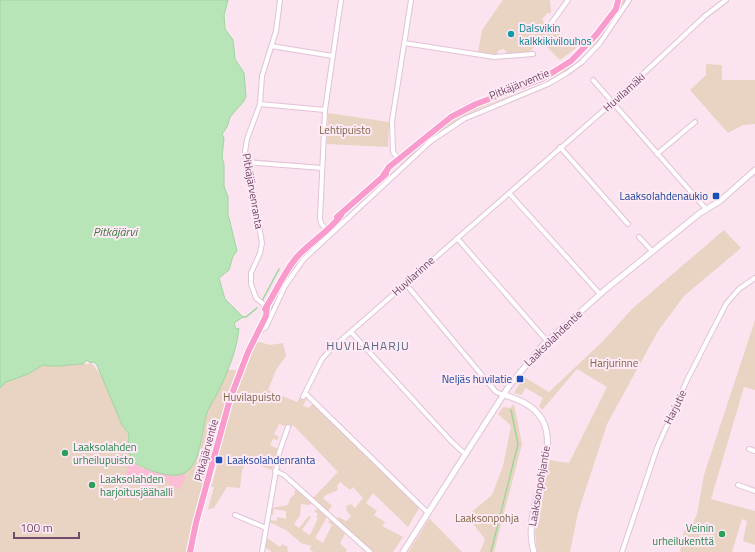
<svg xmlns="http://www.w3.org/2000/svg" width="755" height="552" font-family="'Titillium Web',sans-serif">
<rect width="100%" height="100%" fill="#fce3f0"/>
<!-- green -->
<path fill="#e9d3c2" d="M503,0H550L551,13H547L542,20L576,48L560,60L545,45L534,47L529,53L507,55L506,51L503,49L498,51L497,55L478,52L482,30Z
M623,0H627L593,48L592,47Z
M571,64L573,66C538,91 499,97 462,117C440,130 421,148 402,165H400L421,144L452,120L487,103L536,84Z
M706,64L722,65V80H755V124L743,125L728,133L690,90L706,75Z
M328,113L389,122L388,147L327,144Z
M395,170V172L339,225L338,224Z
M335,225L338,227L301,261L270,316L268,315L279,288L296,262Z
M724,230L741,248L684,296L658,331L607,424L578,513L570,552H537L535,532L549,460L569,463L607,387L577,369L542,410L539,406L543,398L526,388L521,395L514,393L524,377L549,392L602,342L633,308Z
M755,320V390L744,387L711,499L755,511V545L743,541L747,521L742,519L732,552H680C683,540 680,530 693,523L697,514L704,475Z
M256,341L270,345L283,343L286,356L276,370L268,390L297,402L301,396L307,398L303,406L309,408L315,401L419,508L408,527L373,493L366,503L377,511L374,515L385,522L382,526L403,537L393,552H373L336,519L339,517L346,521L351,516L346,510L347,508L346,506L351,504L355,508L363,498L353,487L350,490L340,482L337,486L338,489C333,494 328,492 323,498L332,506L327,513L312,499L338,472L293,425L291,428L279,424L274,434L279,437L277,440L273,439L270,445L278,449L272,470L246,461L242,471L240,488L227,487L214,508L208,509L214,487H211C216,473 218,459 221,444C228,409 241,373 256,341Z
M0,364H92L99,372L111,396L122,425L129,434L128,446L132,461L142,468L177,475L188,470L200,450L207,411L227,370H237L217,430L214,432L211,429L210,431L213,446L188,552H0Z
M514,404L522,444L494,552H480L485,539L467,516L492,495L503,466L511,426L498,414L503,407L510,408Z
M296,489L312,503L309,505L301,504L300,515L294,524L299,528L309,516L311,517L302,530L310,535L318,518L316,517L318,514L314,511L318,509L327,517L315,538L323,543L332,525L328,522L330,520L345,534L340,543L347,550L346,552H314L310,550L311,546L301,543L286,530L269,522L270,520L277,521V517L286,519V511L274,509L273,515H270L272,508L288,505L290,498L295,494L294,492Z
M429,519H430L462,552H408Z
M267,538L280,547L282,544L288,547L287,550L289,552H272L265,547Z"/>
<!-- sand -->
<path fill="#fbbed5" d="M132,461L142,468L181,475L184,473L185,478L180,490L169,484V482L162,481V479L153,478L152,482L147,488L133,480H126L123,478L127,472L129,463Z"/>
<!-- water -->
<path fill="#b8e5b8" stroke="#9ed69f" d="M0,0H228L224,15L225,29L233,40L235,59L244,73L246,96L244,101L230,117L227,127L222,134L224,138L222,158L224,164V186L228,197V214L237,251L233,256L229,270L219,278L225,299L243,317L234,323L236,329L239,328C237,350 227,374 217,394C213,401 208,408 206,416C202,431 201,462 186,472C173,481 144,469 132,461L128,446L129,434L122,425L97,365L94,362L90,363L87,360L83,364C69,364 57,368 43,365L28,374L6,382L0,388Z"/>
<g fill="none" stroke-linecap="round" stroke-linejoin="round">
<!-- stream -->
<path stroke="#9ed69f" stroke-width="1.5" d="M262,301L279,269
M243,317H246L257,308
M491,552L518,444L511,410"/>
<defs>
<path id="minor" d="M550,25L568,0
M404,43L494,57L533,54
M271,46L333,56
M593,80L706,209
M260,104L325,110
M560,147L628,224
M657,154L695,122
M399,160L393,152L392,121L411,0
M246,162L322,168
M509,193L600,294
M326,230L321,223L320,218L325,110L341,0
M639,237L652,251
M457,238L547,341
M405,283L496,392L504,395
M267,307L256,298L251,284V273L260,253L262,243L253,189L245,152L247,139L260,104L262,76L276,31L280,0
M258,332L266,327L285,286L303,260L431,141L464,119L548,84L567,73L582,62L600,43L629,0
M351,332L451,441L465,454
M305,393L428,513
M303,397L322,359L331,349L612,103L705,16L726,0
M749,449L755,451
M275,471L284,475L370,552
M738,485L755,491
M235,515L266,528
M262,552L279,453L288,427
M622,552L657,448L688,378L726,304L739,289L755,278"/>
<path id="tertiary" d="M504,395C592,418 516,498 534,552
M403,552L509,386L543,345L606,289L700,213L720,201L755,170"/>
<path id="primary" d="M383,176L389,167L451,117L476,104L542,79L571,61L596,35L616,9L618,1
M337,217L386,174
M265,309C276,292 283,274 296,258C309,243 330,231 341,215
M190,552L196,523L230,399L248,352L266,316L267,307"/>
</defs>
<!-- minor casing -->
<use href="#minor" stroke="#e2c2d8" stroke-width="6"/>
<!-- tertiary casing -->
<use href="#tertiary" stroke="#e2c2d8" stroke-width="7"/>
<!-- primary casing -->
<use href="#primary" stroke="#fff" stroke-width="8"/>
<!-- minor -->
<use href="#minor" stroke="#fff" stroke-width="4"/>
<!-- tertiary -->
<use href="#tertiary" stroke="#fff" stroke-width="5"/>
<!-- primary -->
<use href="#primary" stroke="#f99ccd" stroke-width="6"/>
</g>
<!-- markers -->
<circle fill="#0f9aa8" stroke="#ffe9f5" stroke-width="1.5" cx="511" cy="34" r="4"/>
<g fill="#1a4fb4" stroke="#ffe9f5" stroke-width="1.5">
<rect x="712" y="192" width="8" height="8" rx="2"/>
<rect x="516" y="375" width="8" height="8" rx="2"/>
<rect x="215" y="456" width="8" height="8" rx="2"/>
</g>
<g fill="#2e9e5b" stroke="#ffe9f5" stroke-width="1.5">
<circle cx="65" cy="453" r="4"/>
<circle cx="92" cy="485" r="4"/>
<circle cx="722" cy="534" r="4"/>
</g>
<g text-anchor="middle" dominant-baseline="central" stroke-width="4" stroke-linejoin="round" paint-order="stroke">
<!-- culture labels -->
<g font-size="11" fill="#0d838f" stroke="#ffe9f5" text-anchor="start">
<text x="519" y="28">Dalsvikin<tspan x="519" dy="13">kalkkikivilouhos</tspan></text>
</g>
<!-- street labels -->
<g font-size="11" fill="#734a6b" stroke="#ffe9f5">
<text transform="translate(519 84) rotate(-22)">Pitkäjärventie</text>
<text transform="translate(624 92) rotate(-42)">Huvilamäki</text>
<text transform="translate(253 191) rotate(80)">Pitkäjärvenranta</text>
<text transform="translate(413 276) rotate(-42)">Huvilarinne</text>
<text transform="translate(553 338) rotate(-44)">Laaksolahdentie</text>
<text transform="translate(675 407) rotate(-64)">Harjutie</text>
<text transform="translate(206 450) rotate(-75)">Pitkäjärventie</text>
<text transform="translate(539 486) rotate(-80)">Laaksonpohjantie</text>
</g>
<!-- park labels -->
<g font-size="11" fill="#7e6544" stroke="#ffe9f5">
<text x="345" y="130">Lehtipuisto</text>
<text x="614" y="363">Harjurinne</text>
<text x="252" y="397">Huvilapuisto</text>
<text x="487" y="518">Laaksonpohja</text>
</g>
<!-- transit labels -->
<g font-size="11" fill="#164399" stroke="#ffe9f5" text-anchor="end">
<text x="708" y="196">Laaksolahdenaukio</text>
<text x="512" y="379">Neljäs huvilatie</text>
<text x="227" y="460" text-anchor="start">Laaksolahdenranta</text>
</g>
<!-- leisure labels -->
<g font-size="11" fill="#27864d" stroke="#ffe9f5" text-anchor="start">
<text x="73" y="447">Laaksolahden<tspan x="73" dy="13">urheilupuisto</tspan></text>
<text x="100" y="479">Laaksolahden<tspan x="100" dy="13">harjoitusjäähalli</tspan></text>
<text x="714" y="528" text-anchor="end">Veinin<tspan x="714" dy="13">urheilukenttä</tspan></text>
</g>
<!-- water labels -->
<g font-size="12" font-style="italic" fill="#3e783f" stroke="#ffe9f5">
<text x="115" y="231">Pitkäjärvi</text>
</g>
<!-- neighbourhood labels -->
<g font-size="12" letter-spacing="1" fill="#586d83" stroke="#ffe9f5">
<text x="368" y="345">HUVILAHARJU</text>
</g>
</g>
<!-- scale -->
<path d="M14 532v6h65v-6" fill="none" stroke="#734a6b" stroke-width="2"/>
<text x="20" y="532" font-size="12" fill="#734a6b" stroke="#ffe9f5" stroke-width="3" paint-order="stroke">100 m</text>
</svg>
